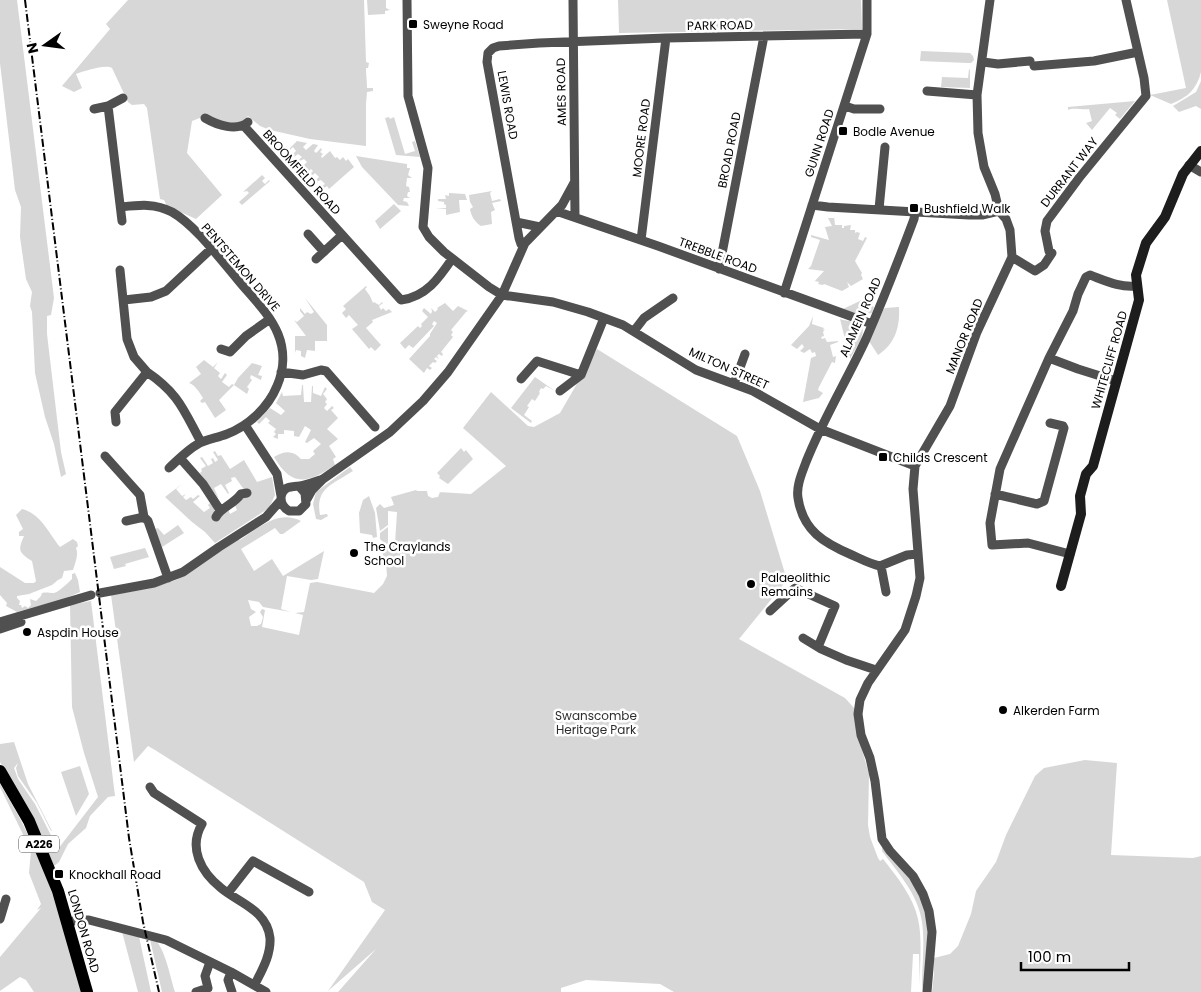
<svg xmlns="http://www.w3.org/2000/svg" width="1201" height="992" font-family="Poppins,sans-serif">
<rect width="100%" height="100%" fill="#fff"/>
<!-- green -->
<path fill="#d7d7d7" d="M0,0H17L54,298L51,315L47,316V334L61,452L66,474L61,477L54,444L45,417L35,373L32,312L30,306L32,292L26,279L20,237L21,207L15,190L0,63Z
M128,0H364L366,62L369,63L368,68H366C366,75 367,81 367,88H373V91L367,92L366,104V146L310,139L270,130L260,126L248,116L239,124L236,125L205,116L192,121L187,153L222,195L196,219L167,206L164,200L160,199L147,108L144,104L132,105L128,102L112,68C106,64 84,71 76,74L82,88L74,92L62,86L110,29L106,24Z
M367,0H388H386V8L390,10L385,11V14L368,15Z
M618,0H861L862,29L619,33Z
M1167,0H1201V72C1197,89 1187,98 1171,104L1150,95L1186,88Z
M921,51L970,53L973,56L974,60L971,63H968L920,61Z
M969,69L970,70V88L941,87L942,77L968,78Z
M1201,81V109L1196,106L1179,112L1173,106L1196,92Z
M1135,101L1120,119L1115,115L1117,113L1110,108L1092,130L1086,123L1092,121L1089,109C1083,110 1072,107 1068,110V107Z
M389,117L390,119L394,117L405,154L415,151L412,142L415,141L420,157L396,155L385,118Z
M297,141L307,143L303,147L306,150L313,144L318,145L314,151L316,153L321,148L322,150L320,152L323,154L321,156L322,158L330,151L335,158L337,157L340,160L343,157L346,161L348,159L354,167L329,189L327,186L322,190V186L325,184L321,180L316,182L315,181L319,177L315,173L311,177L309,175L313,171L311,169L309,171L307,168L305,170L301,168L307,162L304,159L298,162L297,161L302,157L298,154L294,157L292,155L296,151L293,147L289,151L288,150Z
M356,156L407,164V168H410L408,175L412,178H407L406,186L409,187L410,192H408L407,196L410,198H404L403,201L407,202L409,206L398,205L362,167Z
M262,175L265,178L262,181L265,184L269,180L270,181L242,205L239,202L249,193L247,191L243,192Z
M492,191L490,193L492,201L500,199L501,201L492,203L495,210L491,212L492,224L481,226C475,222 471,216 470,209L473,207L470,202L469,195Z
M449,193L465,194L467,200H459L460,212L446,215V209L435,208H446V205L444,204V202L438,201V199H446L445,195L449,196Z
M394,204L401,211L380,229L375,221Z
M834,216L835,225H842V228H844V226L851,225L850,230H855V233L857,232L860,233L858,239L863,241L865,237L867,238L855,261L862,273L861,275L863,279L851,286L847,282L849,287L842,291L824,284L823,285L818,284L819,282L815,281L813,283L824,271L808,269L811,266L820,240L811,237V235L829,240L825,227L832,226L828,218H834Z
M366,286L367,287L365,289L370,296L373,303L374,302L379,305L382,302L383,303L379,306L381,310L383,308L386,311L389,309L392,312L372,320L373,322L366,328L381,345L375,351L371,347L369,349L352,329L358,325L349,315L346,318L342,313L346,309L343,306Z
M305,298L327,325V341H315V351L307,350L305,358L301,356V351L296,350L295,353V336H306L294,320L297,322L304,316L300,311V308L305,314L307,312L311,314L314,312Z
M862,300L874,307L872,313L861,315L843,309Z
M445,303L453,311L458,306L468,311L466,312L451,330L453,332L451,335L453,337L441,352L443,354L442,356L439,354L437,356L439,359L436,357L434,359L437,361L435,363L433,362L429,366L432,368L430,370L427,368L424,373L409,359L430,336V334L437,323L434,321L432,324L434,326L413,348L409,345L405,349L400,343L418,326L420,328L422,326L421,324L428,317L422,311L424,308L431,314L432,311L431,308L435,312L438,309L437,308Z
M899,307C900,326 896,343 878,355L869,341L883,310L885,308Z
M813,316L812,324L824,328L823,330L825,329L823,332L824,336L821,337L822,339L825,338L827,342L838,341V342L830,345L833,357L836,356L835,363L832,362L819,387L818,390L823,393L819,398L803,402L811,358L816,356L815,352L809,354L812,353L810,349L804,353L800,351L804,347L802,344L797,349L791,345L809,326Z
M840,319C846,321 854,321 859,324C870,330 854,351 850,359Z
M597,349L737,436L760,491L787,580L739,639L845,698L854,708L860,743L869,774L868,825L870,837L878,858L880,861L883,859C897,877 913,896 918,919C923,941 919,969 920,992L919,954H913L911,992H674L660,984L586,980L561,988V992H338L376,949L328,991L385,910L372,902L364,882L155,750L148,746L134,762L111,595L147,589L176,580L238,539L240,540C258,528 279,509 301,521L283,534H280L275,528L241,549L254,571L272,559L283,576L324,551L318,579L311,580L287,576L281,609L291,612L263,607L259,602L248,600L251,609L256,612L249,617L251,626H257L261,624L263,617L260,612L262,609L265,610L262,627L299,635L303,615L295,613L304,612L310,583L317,582L374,593L383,584L387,576L386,562L382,552L384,543L380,539V533L388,527V544H395L397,512L388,511V525L380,531L376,508L380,504L384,508L394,505L391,497L416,490L417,491H427L428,496L432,498L438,497L440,492H439L471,494L506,466L463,428L491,392L528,426L534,427L560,413Z
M204,360L213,367L218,362L214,368L220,373L218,376L221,379L225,373L227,375L222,382L229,387L232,384L234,385L238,378L252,363L262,366L258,375L262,376L261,380L251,375L250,378L252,380L247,387L249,389L247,394L234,385L219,400L226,410L215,418L205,402L202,403L200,401L203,398C200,393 194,384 189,383L201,374L196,367Z
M535,377L555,391L546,386L543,389L541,388L539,392L540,393L535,401L532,399L527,406L529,407L524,415L532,421L531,423L511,408Z
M302,385H303L304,402H311L312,386H313V393L321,396L325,387L327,389L323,394L327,399L325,402L327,404L324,408L327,411L332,406L334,408L331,410L338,418L327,429L338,439L329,446L336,457L333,459L335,465C308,483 292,488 274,457C284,451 293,450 301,459H309L315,454L313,451L321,444L314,438L307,443L305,442L311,430L305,426L299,437L294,436V431L284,430V434H278V439L273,437L276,434L274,432L276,429L268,423L270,421L266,417L259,424L257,422L270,408L281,415L285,411L276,403L282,392L283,396L301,395Z
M461,448L464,452L466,450L473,459L448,484L439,478L440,476L437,473Z
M215,451L218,456L221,455L230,469L244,460L257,482L272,477L275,495L269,508L215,543L205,532L192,522L165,497L183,483L176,489L182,496L186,494L183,497L186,500L191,497L193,499L198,495L200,496L193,502L204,512L210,508L208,505L210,503L214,507L215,512L228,509L230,514L237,510L235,505L245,491L235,477L231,478L232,481L225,485L229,493L228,494L221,484L214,488L219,499L200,473L202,471L201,469L206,466L200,458L202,457L208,466L213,463L211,459L213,458L215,462L218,460L213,452Z
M350,467L353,471C333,484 315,488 320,515L327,514L328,516L321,520L316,519L313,504L316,492Z
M369,496L375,513L377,537L373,538L372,535L360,533L359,513L363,500Z
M22,509C41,514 48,532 60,547L73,539L77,542L78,546L76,548C79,555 75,563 73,570L64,571L62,578L58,580L52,585L29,594L17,596V598L20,601L19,605H21L22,608L25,606L28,608L31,605L30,599L36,601L41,596L42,593C48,592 48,593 54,593C57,593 68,583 72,579V574L75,573L78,580L80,592L64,599L17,612L6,606L7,603L0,595V567L25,583H34L36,581L32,561C18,552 18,550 24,536H19V532L23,529L16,515Z
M178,525L184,533L162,547L155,529L158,528L164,535Z
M145,548L149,557L125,564L126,566L114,569L110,557Z
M91,601L115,796L108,797L90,816L86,828L68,844L59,862L54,866L31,815L0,762V744L14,742L28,784L52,831H51L37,803L18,776L16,768L18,763L14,768L18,779L35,804L58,849L98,797L84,753L72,707L70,605Z
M1085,760L1117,763L1111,855L1193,858L1201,856V992H932L934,974V958L950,954L958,946L971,914L976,891L996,862L1006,835L1035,776L1044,768Z
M80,766L89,794L76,816L61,772Z
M0,784C10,801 20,817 28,835C53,884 66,939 81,992H34L26,980L20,977L0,991V957L41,908L37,910L41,904L29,873L31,851L0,787Z
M882,847C893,861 908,873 917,889C934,920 927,958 924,992H923L922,985C922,965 925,943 922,922C918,894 898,873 882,851Z
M121,928L138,932L151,992H138Z
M149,935C164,940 170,977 175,992H162Z"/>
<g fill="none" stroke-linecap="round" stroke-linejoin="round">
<!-- street -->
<path stroke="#505050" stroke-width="9" d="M407,0L408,96L428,168L423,227L429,237L444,252L489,287L502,295L553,302L588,312L623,325L696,370L753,391L820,429L915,466
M573,0L575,217
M983,62L998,64L1030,61
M1034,66L1094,61L1138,52
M927,91L977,95
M108,106L122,221
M845,106L854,109H880
M94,109L108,106L123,98
M205,118C217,125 237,132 248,122
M244,126L401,300C426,297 439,278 452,259
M1189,165L1201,172
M812,205L828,207L969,215H982L999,211
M121,207C139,205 155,203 172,212C195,225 220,259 238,280C252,297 270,314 278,334C285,351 284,370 277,386C268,408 248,426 227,434C217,438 206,439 198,444C187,450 178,460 169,468
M879,209L885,147
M556,211L658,246L872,324
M915,212L914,219C899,259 883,300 866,339C847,380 823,419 806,462C802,473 796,486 798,498C803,531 824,543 852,555C861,559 870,564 880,566L907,555L918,554
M516,222L540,227
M308,234L324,252
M641,240L666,38
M523,246L521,244L519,238L487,62L488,53L493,48L499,46L539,43L666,38L867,34
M1012,257L1035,271L1044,265L1052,253L1049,251L1045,231L1047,221L1079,178L1146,96L1144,78L1126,0
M316,259L342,235
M719,269L764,36
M120,270L127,339L134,357L147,372
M784,293L867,34V0
M124,300L151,297L166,291L211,249
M634,331L644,318L673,298
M221,349L230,352
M230,352L246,336L270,319
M1049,358L1078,369L1116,381
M281,372L303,375L321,370L326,371L375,427
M521,379L537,361L581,375
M734,384L745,354
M560,391L581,375L604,318
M116,422L115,412L147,372C179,394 183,409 201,442
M245,425L277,474L281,496
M105,456L140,495L144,517L148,521L168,578
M180,458L203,484L220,510
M299,486L305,493L306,504L299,511H289C284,508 281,504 281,498C282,486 291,487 300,486C306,485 314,482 320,480
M995,494L1037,504L1044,501L1064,428L1063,426L1050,423
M307,499L312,490L323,479L390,432L423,401L448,372L502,295L525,243L562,205L574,183
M216,517C221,507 233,505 241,494L247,493
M126,521L144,517
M1070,554L1028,543L992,545L990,523L1000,469L1049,358L1073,311L1078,294L1086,277L1090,275C1106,281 1120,288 1137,286
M881,566L886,592
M100,593L154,583L183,572L219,547L266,517L281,500
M770,611L795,588L835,606L818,647
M0,622L91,595
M0,629L21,622
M803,638L821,649L846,660L876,670
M150,787L154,793L202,824C188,848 201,872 221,888C239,903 267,910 270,938C271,955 262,970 255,984
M228,893L253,861L309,892
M0,919L6,899
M68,922L79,920H89L166,940L231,972L266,992
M231,972L228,980L232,992
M196,992L208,988L205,976L210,962
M927,992L932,932L929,911L923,894L913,876L890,851L882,839L875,781L870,758L861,735L858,714L860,700L868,683L905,630L916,596L920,578L913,489L915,466L950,406L977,332L1012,257L1010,230L1006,219L999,211L995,194L984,167L978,133L977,95L990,0"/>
<!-- secondary -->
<path stroke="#1d1d1d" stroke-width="10" d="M1061,586L1081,514L1080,496L1086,474L1093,466L1139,300L1136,275L1146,243L1165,217L1183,174L1201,151"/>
<!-- primary -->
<path stroke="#000" stroke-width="12" d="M0,771L29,821L58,891L87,992"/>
<!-- rail -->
<path stroke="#000" stroke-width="2" stroke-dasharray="8 2.5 1 2.5" stroke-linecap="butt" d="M25,0L129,838L143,922L159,992"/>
</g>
<!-- markers -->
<g fill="#000" stroke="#fff" stroke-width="2">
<rect x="408" y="19" width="10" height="10" rx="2.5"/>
<rect x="838" y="126" width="10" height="10" rx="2.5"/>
<rect x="909" y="203" width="10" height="10" rx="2.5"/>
<rect x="878" y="452" width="10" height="10" rx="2.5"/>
<circle cx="354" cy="553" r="5"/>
<circle cx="751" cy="584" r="5"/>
<circle cx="27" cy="632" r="5"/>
<circle cx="1003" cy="710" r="5"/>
<rect x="54" y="869" width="10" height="10" rx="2.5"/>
</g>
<g text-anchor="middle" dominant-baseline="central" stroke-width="5" stroke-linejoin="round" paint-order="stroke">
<!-- shield labels -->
<rect fill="#fff" stroke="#4c4c4c" stroke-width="1" x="19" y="835.5" width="40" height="17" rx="4"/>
<g font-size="11" font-weight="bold" fill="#000">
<text x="39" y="844">A226</text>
</g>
<!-- poi labels -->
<g font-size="12" fill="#000" stroke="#fff" text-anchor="start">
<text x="423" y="24">Sweyne Road</text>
<text x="853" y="131">Bodle Avenue</text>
<text x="924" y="208">Bushfield Walk</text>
<text x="893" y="457">Childs Crescent</text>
<text x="364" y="546">The Craylands<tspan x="364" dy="14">School</tspan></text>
<text x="761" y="577">Palaeolithic<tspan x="761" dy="14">Remains</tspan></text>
<text x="37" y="632">Aspdin House</text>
<text x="1013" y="710">Alkerden Farm</text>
<text x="69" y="874">Knockhall Road</text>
</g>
<!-- street labels -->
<g font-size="12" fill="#000" stroke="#fff">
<text transform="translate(720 25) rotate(-1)">PARK ROAD</text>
<text transform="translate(561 92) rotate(-91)">AMES ROAD</text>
<text transform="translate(508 105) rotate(80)">LEWIS ROAD</text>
<text transform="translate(641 138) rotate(-83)">MOORE ROAD</text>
<text transform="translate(819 143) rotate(-72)">GUNN ROAD</text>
<text transform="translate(729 150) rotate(-79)">BROAD ROAD</text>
<text transform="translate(302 172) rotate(48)">BROOMFIELD ROAD</text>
<text transform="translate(1069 172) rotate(-52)">DURRANT WAY</text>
<text transform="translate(718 255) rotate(20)">TREBBLE ROAD</text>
<text transform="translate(241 267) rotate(49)">PENTSTEMON DRIVE</text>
<text transform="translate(860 317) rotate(-66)">ALAMEIN ROAD</text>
<text transform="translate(964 336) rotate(-68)">MANOR ROAD</text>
<text transform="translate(1109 360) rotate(-74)">WHITECLIFF ROAD</text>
<text transform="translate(729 368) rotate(24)">MILTON STREET</text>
<text transform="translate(84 931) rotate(74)">LONDON ROAD</text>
</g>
<!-- park labels -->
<g font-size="12" fill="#2e2e2e" stroke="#fff">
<text x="596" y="715">Swanscombe<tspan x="596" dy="14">Heritage Park</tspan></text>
</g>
</g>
<!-- north arrow -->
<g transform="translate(45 45) rotate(256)" stroke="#ffffff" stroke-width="4" paint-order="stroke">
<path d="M0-4L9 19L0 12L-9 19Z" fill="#000000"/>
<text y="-8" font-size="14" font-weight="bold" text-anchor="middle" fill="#000000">N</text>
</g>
<!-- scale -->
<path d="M1021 962v8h108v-8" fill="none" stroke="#000000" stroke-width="2.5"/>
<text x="1028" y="962" font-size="15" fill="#000000" stroke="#ffffff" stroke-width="4" paint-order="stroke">100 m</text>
</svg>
